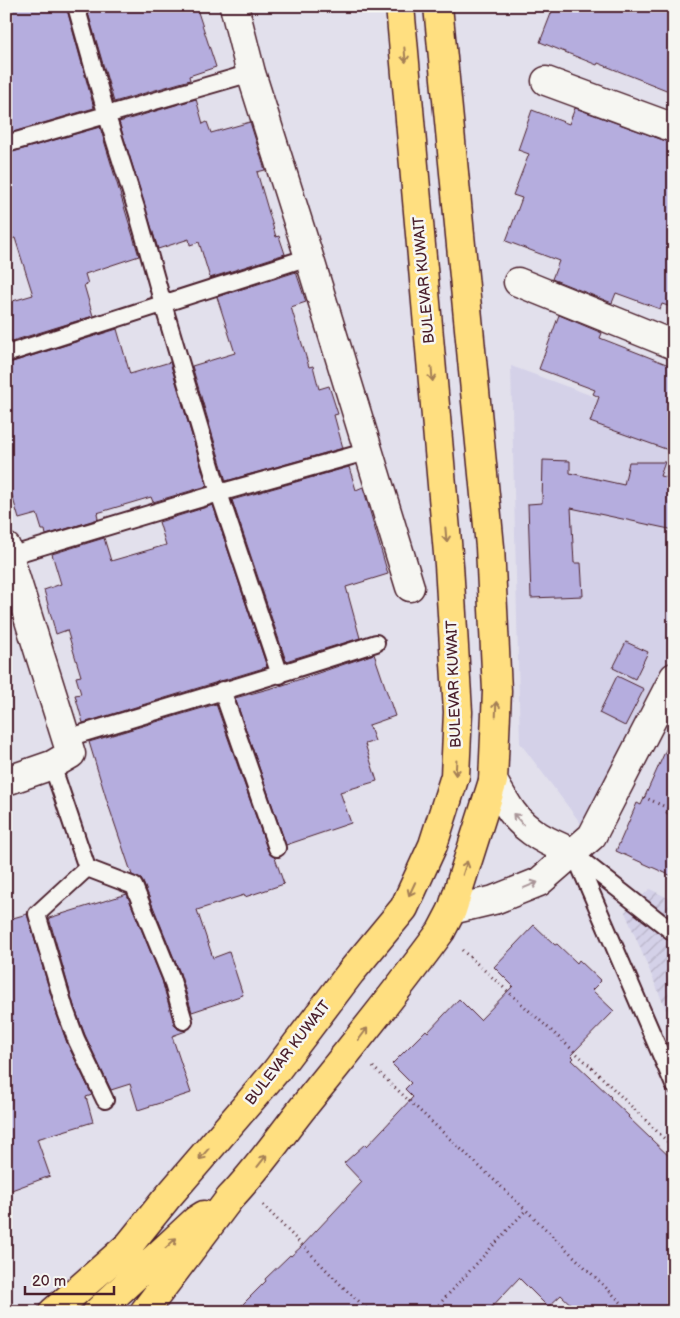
<svg xmlns="http://www.w3.org/2000/svg" width="680" height="1318" font-family="'Balsamiq Sans',sans-serif">
<defs>
<pattern id="industrial-furrows" width="10" height="10" patternUnits="userSpaceOnUse" patternTransform="scale(1.25)"><rect width="10" height="10" fill="#d4d1e8"/><path d="M-1 1l2-2M0 10L10 0M9 11l2-2" fill="none" stroke="#b8b3c7"/></pattern>
</defs>
<rect width="100%" height="100%" fill="#e2e0ec"/>
<filter id="ink" filterUnits="userSpaceOnUse"><feTurbulence type="fractalNoise" baseFrequency=".02" numOctaves="2"/><feDisplacementMap in="SourceGraphic" scale="10" xChannelSelector="R" yChannelSelector="G"/><feConvolveMatrix kernelMatrix="1 2 1 2 8 2 1 2 1" color-interpolation-filters="sRGB"/></filter>
<g filter="url(#ink)">
<!-- built -->
<path fill="#d4d1e8" d="M511,366L674,426V646L585,829L520,743Z"/>
<!-- industrial -->
<path fill="url(#industrial-furrows)" d="M650,889L674,901V1029L625,912Z"/>
<!-- building -->
<path fill="#b5adde" stroke="#4a1f2b" d="M6,6H66L94,108L6,134Z
M86,6H196L216,67L189,76L190,80L114,102Z
M554,6H674V93L598,63L597,65L540,42Z
M196,99L203,124L207,122L211,133L250,122L265,170L257,172L276,237L279,236L285,254L210,278L199,242L190,245L189,239L158,249L119,122Z
M575,108L674,144V308L662,304L660,309L616,293L612,303L552,279L559,261L506,241L522,198L513,195L529,154L518,150L532,110L569,124Z
M100,127L139,256L85,274L88,284L84,285L93,316L6,343V303L33,295L15,238L6,240V154Z
M296,272L306,302L291,307L309,367L313,366L319,389L329,386L338,414L334,415L343,448L226,481L192,366L235,353L217,297Z
M559,315L602,333L600,338L674,367V452L590,422L599,397L593,394L595,390L539,369Z
M117,329L130,374L170,362L207,486L153,502L151,497L97,513L98,519L46,535L45,530H42L37,514L19,519L6,475V364Z
M543,460L570,461V473L624,485L629,462H665L660,476L674,479V530L571,508L574,563H581L583,596L531,598L528,504L542,503Z
M349,467L356,490L363,487L388,574L346,587L360,638L286,661L232,500Z
M213,505L267,667L83,723L75,695L81,694L76,677L81,676L67,630L56,634L44,590L61,584L52,554L104,538L111,561L166,545L159,522Z
M626,642L648,652L635,679L613,668Z
M374,654L395,716L369,725L375,741L365,744L377,781L340,792L351,823L286,845L235,698L283,685Z
M617,676L644,689L625,726L599,713Z
M216,704L268,851L275,858L284,884L245,897L244,895L197,910L213,958L229,952L243,995L192,1012L180,973L143,882L141,879L132,875L107,801L89,742Z
M674,732V796L666,813L674,817V877L616,851L637,803L641,805Z
M127,894L162,980L174,1024L178,1029L186,1031L172,1036L191,1093L138,1110L130,1084L111,1090L85,1035L74,1006L49,918Z
M27,914L56,1012L67,1043L92,1095L86,1097L93,1122L37,1139L50,1176L6,1192V920Z
M534,925L555,945L557,944L577,963L579,960L601,981L592,990L614,1011L571,1055L574,1058L572,1060L611,1097L610,1098L629,1116L628,1117L674,1161V1312H579L561,1295L548,1307L519,1278L487,1312H235L266,1281L265,1279L290,1255L291,1256L302,1246L362,1182L344,1163L365,1144L367,1146L413,1097L405,1089L411,1083L392,1064L426,1030L428,1032L459,999L480,1020L513,986L494,967Z"/>
<g fill="none" stroke-linecap="round" stroke-linejoin="round">
<defs>
<path id="service" d="M76,6L107,116L137,211L163,304L219,493L280,675
M6,144L251,73
M6,354L309,257
M6,557L219,493L369,451
M222,690L277,848
M67,738C170,707 273,677 376,643
M52,765L87,868L134,886L171,977L184,1021
M574,853L674,1085
M575,855L674,933
M87,868L37,914L65,1009L76,1039L105,1100"/>
<path id="minor" d="M234,6L251,73L309,257L410,587
M546,81L674,128
M518,282L674,345
M6,547L71,754L52,765L6,781
M493,781C499,791 505,802 512,812C527,833 550,843 574,853
M452,910L494,900L539,882L592,836L674,677"/>
<path id="primary" d="M53,1312L129,1245L166,1199L276,1071L351,972L404,908L433,845L455,776L458,712L449,565L400,6
M97,1312L196,1220L204,1215
M144,1312L230,1198C259,1168 283,1132 309,1100C354,1044 399,989 441,931L452,910L493,781L497,691L490,547L438,6"/>
</defs>
<!-- service casing -->
<use href="#service" stroke="#4a1f2b" stroke-width="20"/>
<!-- minor casing -->
<use href="#minor" stroke="#4a1f2b" stroke-width="31"/>
<!-- primary casing -->
<use href="#primary" stroke="#4a1f2b" stroke-width="31"/>
<!-- path -->
<path stroke="#4a1f2b" stroke-width="3" stroke-dasharray="1 4" stroke-linecap="butt" d="M644,797L674,811
M462,950L587,1063L674,1148
M373,1067L526,1210
M263,1205L347,1291L371,1312
M432,1312L526,1210L631,1312"/>
<!-- service -->
<use href="#service" stroke="#f6f6f2" stroke-width="16"/>
<!-- minor -->
<use href="#minor" stroke="#f6f6f2" stroke-width="28"/>
<!-- primary -->
<use href="#primary" stroke="#ffdf80" stroke-width="28"/>
</g>
<!-- one-way arrows -->
<defs><path id="oneway-shaft" d="M-6 0H5M1.5-3L5.5 0L1.5 3" fill="none" stroke-width="1.6" stroke-linecap="round" stroke-linejoin="round" transform="scale(1.25)"/></defs>
<g stroke="#a47f56">
<use href="#oneway-shaft" transform="translate(405 55) rotate(85)"/>
<use href="#oneway-shaft" transform="translate(432 374) rotate(85)"/>
<use href="#oneway-shaft" transform="translate(446 535) rotate(85)"/>
<use href="#oneway-shaft" transform="translate(496 709) rotate(-88)"/>
<use href="#oneway-shaft" transform="translate(456 768) rotate(93)"/>
<use href="#oneway-shaft" transform="translate(465 868) rotate(-72)"/>
<use href="#oneway-shaft" transform="translate(412 889) rotate(115)"/>
<use href="#oneway-shaft" transform="translate(363 1034) rotate(-53)"/>
<use href="#oneway-shaft" transform="translate(204 1154) rotate(131)"/>
<use href="#oneway-shaft" transform="translate(262 1161) rotate(-52)"/>
<use href="#oneway-shaft" transform="translate(171 1243) rotate(-43)"/>
</g>
<g stroke="#a99598">
<use href="#oneway-shaft" transform="translate(518 819) rotate(-132)"/>
<use href="#oneway-shaft" transform="translate(531 885) rotate(-22)"/>
</g>
</g>
<g text-anchor="middle" dominant-baseline="central" stroke-width="5" stroke-linejoin="round" paint-order="stroke">
<!-- street labels -->
<g font-size="15" fill="#4a1f2b" stroke="#f6f6f2">
<text transform="translate(424 280) rotate(-95)">BULEVAR KUWAIT</text>
<text transform="translate(454 684) rotate(-92)">BULEVAR KUWAIT</text>
<text transform="translate(288 1053) rotate(-52)">BULEVAR KUWAIT</text>
</g>
</g>
<!-- margin -->
<rect width="680" height="1318" fill="none" stroke="#f6f6f2" stroke-width="25"/>
<rect x="12" y="12" width="655" height="1293" fill="none" stroke="#4a1f2b" stroke-width="2" filter="url(#ink)"/>
<!-- scale -->
<path d="M25 1286v8h89v-8" fill="none" stroke="#4a1f2b" stroke-width="2.5"/>
<text x="32" y="1286" font-size="15" fill="#4a1f2b" stroke="#f6f6f2" stroke-width="4" paint-order="stroke">20 m</text>
</svg>
